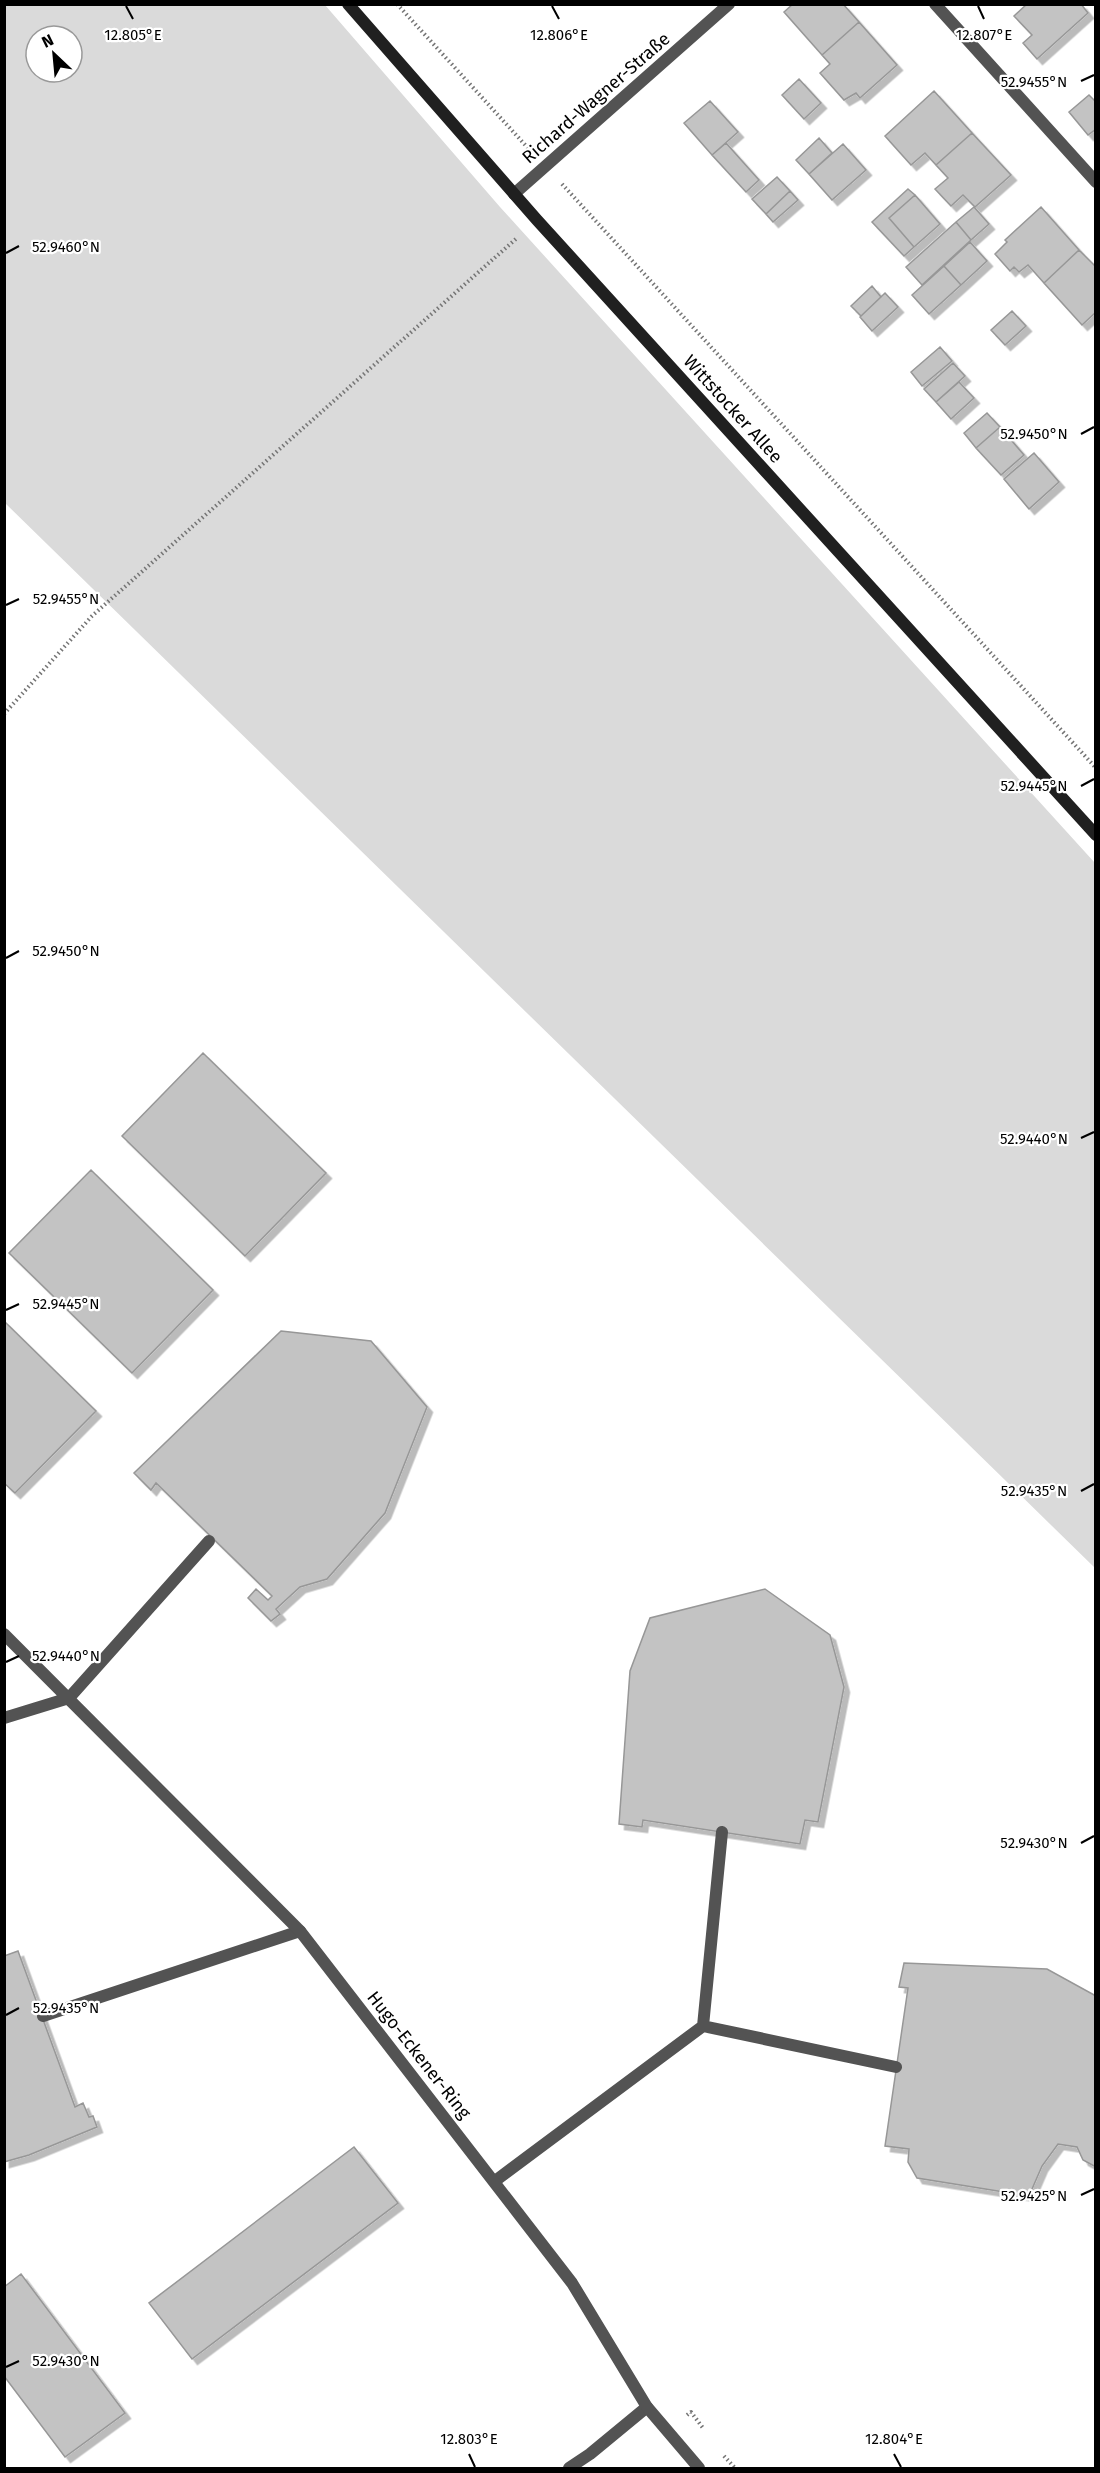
<svg xmlns="http://www.w3.org/2000/svg" width="1100" height="2473" font-family="'Fira Sans',sans-serif">
<defs>
<filter id="shadow"><feDropShadow dx="5.5" dy="5.5" stdDeviation="0" flood-color="#0004"/></filter>
</defs>
<rect width="100%" height="100%" fill="#fff"/>
<!-- green -->
<path fill="#dadada" fill-rule="evenodd" d="M4,5H325L500,207L1095,863V1568L5,503ZM36,36H72V72H36Z"/>
<!-- building -->
<path fill="#c3c3c3" stroke="#979797" stroke-width="1.5" filter="url(#shadow)" d="M793,4H843L859,22L822,55L784,12Z
M1027,4H1081L1088,13L1037,59L1023,43L1032,35L1014,16Z
M859,22L897,65L860,98L856,93L844,100L820,73L830,64L822,55Z
M799,79L821,103L804,119L782,95Z
M934,91L972,133L936,165L925,153L911,165L885,136Z
M1089,95L1096,102V129L1088,135L1069,112Z
M710,101L738,132L712,155L684,123Z
M972,133L1011,175L975,207L963,195L951,206L935,189L948,178L936,165Z
M819,138L832,153L809,174L796,160Z
M726,143L759,180L746,192L712,155Z
M843,144L866,170L832,200L809,174Z
M777,177L790,191L766,214L752,199Z
M908,189L915,195L889,218L914,247L904,256L872,222Z
M790,191L798,200L773,222L766,214Z
M915,195L940,224L914,247L889,218Z
M974,207L989,224L971,240L956,222Z
M1041,207L1079,250L1044,283L1028,265L1019,272L1014,267L1010,271L995,254L1007,242L1005,240Z
M956,222L971,240L922,285L906,267Z
M970,242L987,261L961,285L944,266Z
M1079,250L1096,267V312L1082,325L1044,283Z
M944,266L961,285L929,314L912,295Z
M872,286L881,297L861,316L851,306Z
M885,293L898,307L872,331L860,317Z
M1012,311L1026,326L1005,345L991,330Z
M940,347L952,361L922,386L911,372Z
M953,363L965,376L936,402L924,389Z
M959,382L974,398L951,419L936,402Z
M987,413L1000,427L976,448L964,433Z
M1000,427L1024,455L1001,475L976,448Z
M1034,453L1059,482L1029,509L1004,479Z
M203,1053L326,1173L245,1256L122,1136Z
M91,1170L213,1290L132,1373L9,1253Z
M4,1321L96,1411L15,1493L4,1483Z
M281,1331L371,1341L427,1407L385,1513L327,1579L300,1587L276,1609L280,1614L271,1621L248,1598L256,1589L268,1600L272,1596L156,1483L151,1490L134,1473Z
M765,1589L830,1635L844,1687L818,1822L805,1820L800,1844L643,1820L642,1827L619,1824L630,1671L650,1618Z
M18,1951L75,2107L83,2103L89,2117L93,2116L97,2127L29,2155L4,2162V1956Z
M904,1963L1047,1969L1096,1996V2167L1083,2160L1077,2147L1058,2144L1042,2166L1029,2196L917,2178L908,2162L909,2149L885,2146L908,1988L899,1987Z
M354,2147L398,2203L192,2359L149,2303Z
M21,2274L125,2413L65,2457L4,2376V2287Z"/>
<g fill="none" stroke-linecap="round" stroke-linejoin="round">
<!-- path -->
<path stroke="#757575" stroke-width="4" stroke-dasharray="1.5 3" stroke-linecap="butt" d="M397,4L528,148
M562,184L1096,768
M4,714L92,616L518,237
M687,2415L691,2412L703,2428
M724,2456L735,2468"/>
<!-- service -->
<path stroke="#535353" stroke-width="12" d="M69,1698L209,1541
M43,2016L300,1931
M703,2026L896,2067
M495,2181L703,2026L722,1832
M569,2468L590,2454L647,2407"/>
<!-- minor -->
<path stroke="#535353" stroke-width="12" d="M935,4L1096,182
M514,194L729,4
M4,1634L300,1931L572,2283L647,2407L699,2468
M4,1718L69,1698"/>
<!-- secondary -->
<path stroke="#202020" stroke-width="12" d="M348,4L537,220L1096,835"/>
</g>
<!-- ticks -->
<path fill="none" stroke="#000" stroke-width="2" d="M126,6L133,19M552,6L559,19M978,6L984,19M1081,81L1094,75M6,253L19,246M1081,434L1094,427M6,605L19,599M1081,786L1094,779M6,958L19,951M1081,1138L1094,1132M6,1310L19,1304M1081,1491L1094,1484M6,1662L19,1656M1081,1843L1094,1836M6,2015L19,2008M1081,2195L1094,2189M6,2367L19,2361M469,2454L475,2467M894,2454L901,2467"/>
<g text-anchor="middle" dominant-baseline="central" stroke-width="4.5" stroke-linejoin="round" paint-order="stroke">
<!-- street labels -->
<g font-size="18" fill="#000" stroke="#fff">
<text transform="translate(596 98) rotate(-41)">Richard-Wagner-Straße</text>
<text transform="translate(733 409) rotate(48)">Wittstocker Allee</text>
<text transform="translate(419 2055) rotate(52)">Hugo-Eckener-Ring</text>
</g>
</g>
<g font-size="15" text-anchor="middle" fill="#000" stroke="#fff" stroke-width="4.5" stroke-linejoin="round" paint-order="stroke">
<text x="133" y="40">12.805°E</text>
<text x="559" y="40">12.806°E</text>
<text x="984" y="40">12.807°E</text>
<text x="1034" y="87">52.9455°N</text>
<text x="66" y="252">52.9460°N</text>
<text x="1034" y="439">52.9450°N</text>
<text x="66" y="604">52.9455°N</text>
<text x="1034" y="791">52.9445°N</text>
<text x="66" y="956">52.9450°N</text>
<text x="1034" y="1144">52.9440°N</text>
<text x="66" y="1309">52.9445°N</text>
<text x="1034" y="1496">52.9435°N</text>
<text x="66" y="1661">52.9440°N</text>
<text x="1034" y="1848">52.9430°N</text>
<text x="66" y="2013">52.9435°N</text>
<text x="1034" y="2201">52.9425°N</text>
<text x="66" y="2366">52.9430°N</text>
<text x="469" y="2444">12.803°E</text>
<text x="894" y="2444">12.804°E</text>
</g>
<!-- border -->
<rect width="1100" height="2473" fill="none" stroke="#000000" stroke-width="12"/>
<!-- north arrow -->
<g transform="translate(54 54) rotate(334)"><circle r="28" fill="#ffffff" stroke="#999999" stroke-width="1.5"/>
<path d="M0-4.5L10 22L0 15L-10 22Z" fill="#000000"/>
<text y="-9" font-size="16" font-weight="bold" text-anchor="middle" fill="#000000">N</text>
</g>
</svg>
